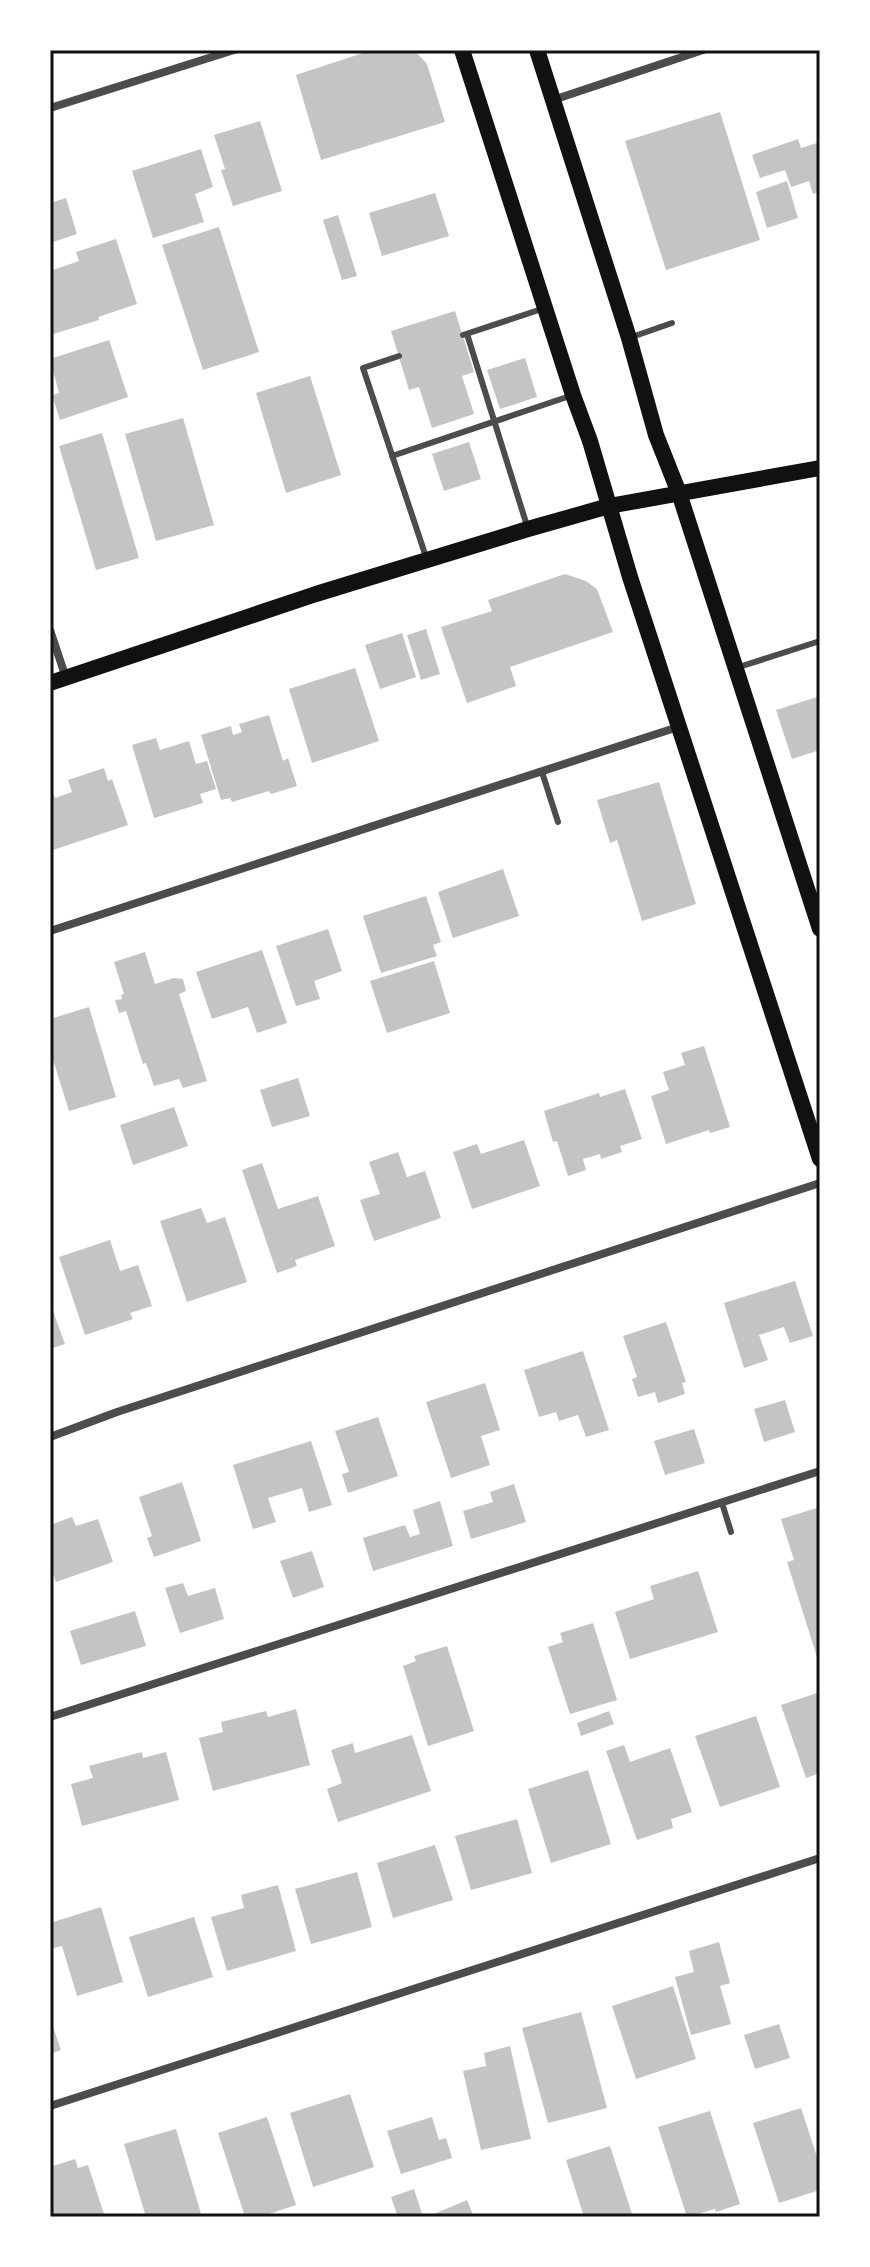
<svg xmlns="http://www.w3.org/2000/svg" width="870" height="2267" font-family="'Asap Condensed',sans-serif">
<rect width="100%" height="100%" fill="#fff"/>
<!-- building -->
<path fill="#c4c4c4" d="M372,50H413L416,52L427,64L445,122L321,160L296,75Z
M720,112L760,240L666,270L625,141Z
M260,121L282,191L233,206L221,170L225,169L214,135Z
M798,139L801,148L820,142V192L813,194L809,181L791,187L785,170L760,178L752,155Z
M201,149L213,187L195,194L204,222L153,238L132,171Z
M787,181L798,218L767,228L756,192Z
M435,193L449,236L382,256L369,213Z
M66,198L77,234L50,243V203Z
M338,215L357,276L342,280L323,220Z
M219,227L259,352L203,370L162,245Z
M116,239L137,304L98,317L99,320L50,335V271L79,261L76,252Z
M455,311L474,372L462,376L474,414L432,428L419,387L409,390L391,331Z
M109,340L128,397L60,420L52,395L59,393L50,359Z
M525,358L537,397L500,409L487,370Z
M310,376L341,475L286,493L256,393Z
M183,418L214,525L156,541L125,434Z
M102,433L139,558L96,570L59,446Z
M469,442L481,479L444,491L432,454Z
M565,574L586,581L597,589L613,632L510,667L516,686L467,703L441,627L492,611L488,600Z
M426,629L440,674L421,680L407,635Z
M402,633L416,677L380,689L365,645Z
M355,668L379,741L312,763L289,689Z
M820,696V750L792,759L776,710Z
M269,715L283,761L288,758L297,786L271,794L269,791L232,802L230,798L221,800L201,735L231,726L233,735L242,732L239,724Z
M156,738L160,750L189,741L196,764L207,761L216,789L200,794L203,803L154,818L132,745Z
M104,768L108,781L112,779L128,825L50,851V785L55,798L72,792L68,780Z
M659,782L696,904L642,921L617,840L610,843L597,800Z
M503,869L519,916L453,938L438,892Z
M426,896L441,942L433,945L437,956L381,973L363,916Z
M328,929L342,971L314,981L320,999L296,1006L276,946Z
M262,950L287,1023L257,1033L248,1007L212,1019L196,972Z
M145,952L155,984L174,978L183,979L186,991L179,994L207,1081L183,1088L179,1079L154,1086L146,1063L143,1064L126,1011L119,1013L115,1000L122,999L121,995L124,994L114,962Z
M434,961L450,1013L387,1033L370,981Z
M89,1007L116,1097L69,1111L50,1050V1019Z
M704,1046L730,1127L710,1133L709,1130L666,1144L651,1096L669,1090L663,1072L685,1065L681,1053Z
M298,1078L310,1116L272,1127L260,1090Z
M625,1089L642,1139L620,1146L622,1152L601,1159L600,1154L583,1159L586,1170L568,1176L557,1141L553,1142L544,1111L599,1093L600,1097Z
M174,1107L188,1146L133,1165L120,1125Z
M524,1140L540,1186L472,1209L453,1152L477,1144L481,1154Z
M398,1152L407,1177L425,1171L441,1218L374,1241L360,1200L380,1194L369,1162Z
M262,1163L278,1209L318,1196L335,1246L295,1260L297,1266L277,1273L242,1170Z
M201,1208L207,1223L225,1217L247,1282L187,1302L160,1221Z
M110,1240L120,1271L138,1265L152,1306L130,1313L133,1319L85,1335L59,1257Z
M795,1281L813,1336L790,1343L784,1327L759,1335L768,1360L744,1368L724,1303Z
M50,1303L65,1344L50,1349Z
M666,1322L686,1382L682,1383L685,1394L658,1403L655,1392L638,1397L632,1379L637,1377L623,1336Z
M583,1351L609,1430L586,1437L578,1415L559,1421L556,1412L539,1417L524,1370Z
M485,1383L500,1430L481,1436L490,1465L451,1478L426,1402Z
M785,1400L795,1432L764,1442L754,1409Z
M378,1417L398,1476L348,1493L342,1474L349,1472L335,1431Z
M694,1429L705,1463L665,1475L654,1441Z
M311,1441L332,1505L309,1512L302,1488L268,1498L276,1522L253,1529L233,1465Z
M182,1482L201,1541L154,1557L147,1538L152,1536L139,1497Z
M514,1484L526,1522L471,1539L463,1511L493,1502L490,1492Z
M440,1501L453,1546L373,1571L363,1538L405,1525L410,1537L420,1534L413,1510Z
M820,1507V1656L817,1657L787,1562L794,1560L781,1519Z
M72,1517L76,1526L98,1519L113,1562L56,1582L50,1566V1525Z
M312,1551L324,1587L293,1598L280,1561Z
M698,1571L718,1632L630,1659L615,1612L654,1599L650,1586Z
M183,1583L188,1596L215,1588L224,1619L180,1633L165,1588Z
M135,1611L146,1646L81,1665L70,1631Z
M593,1623L617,1700L570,1714L548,1647L563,1642L560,1633Z
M447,1646L474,1731L428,1746L403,1666L416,1661L414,1656Z
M820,1692V1773L806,1778L781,1705Z
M296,1709L310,1765L213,1791L199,1738L223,1732L221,1722L266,1711L268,1717Z
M609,1711L614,1724L581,1736L577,1723Z
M756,1716L780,1787L720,1807L695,1736Z
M412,1735L431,1791L338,1822L327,1789L342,1783L331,1750L353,1743L355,1753Z
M624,1745L630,1762L670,1748L692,1812L671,1819L673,1828L637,1840L606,1751Z
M142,1752L143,1758L166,1752L179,1800L82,1826L71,1784L93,1778L89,1766Z
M588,1770L611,1844L551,1863L528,1789Z
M517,1819L532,1873L471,1890L455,1836Z
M435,1845L453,1900L393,1918L377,1863Z
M357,1872L372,1927L311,1944L295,1889Z
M278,1885L296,1951L227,1971L211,1917L244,1908L241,1895Z
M101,1907L123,1982L77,1996L62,1946L50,1949V1923Z
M194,1917L213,1977L148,1997L129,1937Z
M719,1942L730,1983L720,1986L731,2024L691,2035L675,1977L694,1972L689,1951Z
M673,1986L696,2059L636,2079L612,2006Z
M581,2012L607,2108L548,2123L522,2028Z
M50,2018L61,2050L50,2054Z
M779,2024L790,2058L755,2069L744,2035Z
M510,2046L531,2139L481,2150L463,2071L486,2066L484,2053Z
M350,2094L374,2167L313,2187L290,2113Z
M801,2108L820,2166V2190L779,2203L753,2123Z
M710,2111L740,2204L716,2212L715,2209L687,2217L658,2127Z
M267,2117L296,2205L260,2217H245L218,2133Z
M432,2117L439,2140L446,2138L452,2158L401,2174L387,2131Z
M176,2129L202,2217H146L124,2144Z
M610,2146L633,2217H584L566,2160Z
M75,2159L78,2168L88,2165L105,2217H52L50,2211V2167Z
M414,2189L423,2217H398L391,2197Z
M467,2200L474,2217H435L434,2214Z"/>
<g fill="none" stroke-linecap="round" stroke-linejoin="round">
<!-- service -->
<path stroke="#4c4c4c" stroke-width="6" d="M467,334L528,529
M463,335L545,308
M629,338L672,323
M399,356L363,368L426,557
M392,456L570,396
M739,667L820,641
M542,772L558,822
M722,1503L731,1532"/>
<!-- minor -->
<path stroke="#4c4c4c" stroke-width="8" d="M553,100L703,50
M50,108L234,50
M50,630L66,678
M50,931L678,727
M50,1437L117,1412L820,1183
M50,1717L820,1471
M50,2106L820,1858"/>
<!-- secondary -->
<path stroke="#111" stroke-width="16" d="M462,50L573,395L590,441L630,577L820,1159
M537,50L629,338L656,435L679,493L820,929
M50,683L316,594L528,529L609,506L820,468"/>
</g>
<!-- border -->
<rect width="870" height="2267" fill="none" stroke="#ffffff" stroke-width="104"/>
<rect x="52" y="52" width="766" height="2163" fill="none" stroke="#111" stroke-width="3"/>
</svg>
